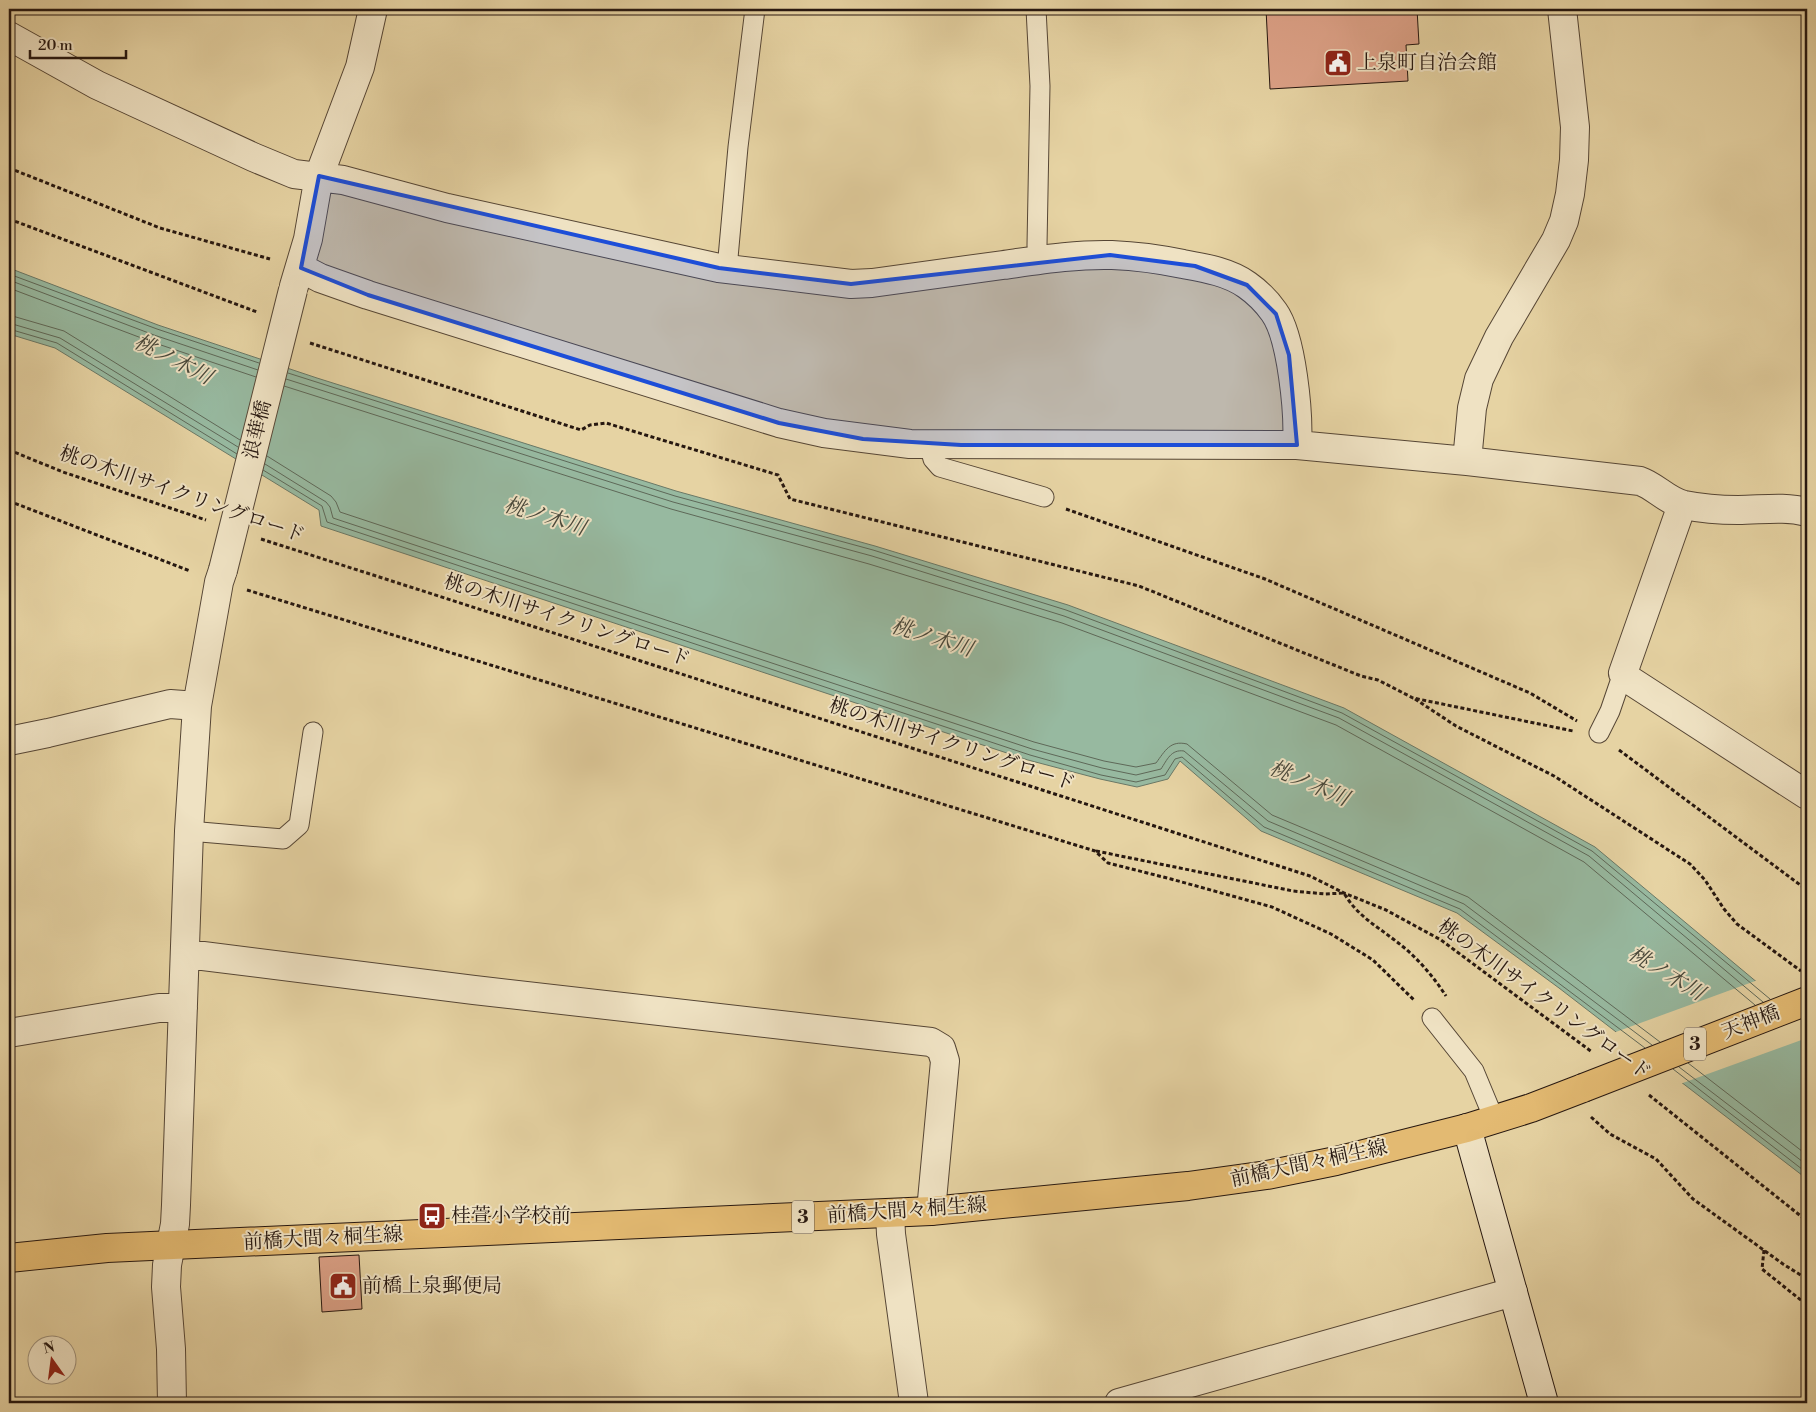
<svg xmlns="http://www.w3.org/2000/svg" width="1816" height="1412" font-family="'Libre Bodoni','Noto Serif JP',serif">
<rect width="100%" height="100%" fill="#e6d3a3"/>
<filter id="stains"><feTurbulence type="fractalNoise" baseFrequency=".004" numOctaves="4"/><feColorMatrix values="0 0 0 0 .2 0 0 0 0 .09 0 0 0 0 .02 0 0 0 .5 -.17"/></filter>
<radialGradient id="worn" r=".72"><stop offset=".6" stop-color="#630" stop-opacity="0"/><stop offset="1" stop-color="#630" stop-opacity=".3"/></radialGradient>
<!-- water -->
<path fill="#97b9a0" stroke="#6a7866" d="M9,268L158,325L317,378L676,491L875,546L1068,605L1344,708L1595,847L1807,1024V1179L1559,988L1457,913L1261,831L1180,761L1168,779L1137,787L1100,779L1028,760L321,526L319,510L55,348L9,334Z"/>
<!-- pier -->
<path fill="#e6d3a3" d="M1758,980L1807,1021V1038L1680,1084L1613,1033Z"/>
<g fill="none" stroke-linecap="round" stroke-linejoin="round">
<!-- shore -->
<path stroke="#5e6858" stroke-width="1" d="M9,274L157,329L259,363
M9,280L154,335L258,370
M9,288L152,342L256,377
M9,315L64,331L240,440
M9,323L60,338L238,447
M9,329L57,343L237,454
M288,373L675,496L873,550L1066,610L1342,713L1592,851L1770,999
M286,379L673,502L872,556L1064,616L1339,718L1589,856L1763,1002
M284,386L671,509L869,564L1062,623L1336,725L1584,862L1755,1005
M267,456L331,496L336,502L340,512L1034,742L1104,761L1136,767L1156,763C1165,751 1170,740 1187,744L1272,815L1468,897L1660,1042
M265,464L326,502L330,507L333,518L1032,749L1102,768L1136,775L1161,769C1167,760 1171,749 1184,751L1268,821L1464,904L1652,1045
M263,470L322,506L327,522L1030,755L1101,775L1136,782L1165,775L1175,759L1182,757L1264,827L1460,909L1645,1048
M1688,1063L1807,1155
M1679,1067L1807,1165
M1673,1069L1807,1173"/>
</g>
<!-- building -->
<path fill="#dca187" stroke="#261710" d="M1266,9H1417L1419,44L1406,45L1408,81L1270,89Z
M359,1255L362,1309L322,1312L319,1257Z"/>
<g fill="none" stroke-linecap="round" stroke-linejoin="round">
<defs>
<path id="lane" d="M1036,9L1040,86L1037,245L1038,260
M727,269L738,147L755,9
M929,444L933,459L940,467L1044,497
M1599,733L1610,711L1623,673
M189,831L283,839L299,825L313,732
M1432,1018L1474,1071L1494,1119"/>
<path id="street" d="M9,36L97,85L253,157L294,174L343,180L447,208L719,268L851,284L872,283C915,277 959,271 1003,265C1039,260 1076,254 1112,255C1136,256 1159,259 1183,264C1205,268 1229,272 1247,285C1257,292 1267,302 1274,312C1292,337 1299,414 1297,445
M301,268L320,278L368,295L779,423L824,433L910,444L1297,445L1467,461L1640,481C1655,486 1667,501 1684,505C1699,508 1722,510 1738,510C1761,510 1784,506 1807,512
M294,286L308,239L319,176L360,67L373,9
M1467,461L1472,408L1479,379L1499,337L1556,240L1564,221L1570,194L1574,160L1575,127L1562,9
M1682,505L1623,673L1628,679L1807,795
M9,741L48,733L170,704L197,706
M185,956H203L474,990L931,1042L941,1048L945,1061L931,1211
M9,1033L159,1008H183
M890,1213L891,1234L914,1403
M172,1403L171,1349L166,1287L167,1265L175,1224L176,1205L189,831L197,706L219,582L223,570
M1119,1403L1513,1292"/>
<path id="secondary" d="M1467,1128L1544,1403"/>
<path id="primary" d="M9,1258L107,1248L931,1211L1188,1186L1267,1175L1336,1161L1467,1128L1531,1108L1583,1088"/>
</defs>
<!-- lane casing -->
<use href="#lane" stroke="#564635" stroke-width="21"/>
<!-- street casing -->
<use href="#street" stroke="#564635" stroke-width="30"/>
<!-- secondary casing -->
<use href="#secondary" stroke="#261710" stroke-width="30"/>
<!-- primary casing -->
<use href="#primary" stroke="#261710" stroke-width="30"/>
<!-- path -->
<path stroke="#261710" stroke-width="3" stroke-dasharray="4 2.5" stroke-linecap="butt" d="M9,168L160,228L270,259
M9,219L257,312
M310,343L581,430L590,425L606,423L778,475L790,499L1139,586L1361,676L1378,680L1413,698L1573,731
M9,450L63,472L206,520
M9,501L190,571
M1066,509L1265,579L1530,693L1577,721
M261,539L1310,876L1344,893L1386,910L1441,940L1592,1052
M247,590L1095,851L1108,863L1171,879L1272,907L1331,934L1373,960L1414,1000
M1415,699L1456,726L1554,776L1690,864L1705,880L1724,909L1737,924L1801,971
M1619,750L1807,890
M1096,851L1293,891L1325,894L1344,893C1357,916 1377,926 1397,942C1416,956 1433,976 1446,996
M1649,1095L1807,1221
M1591,1117L1610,1134L1656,1159L1693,1199L1783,1264L1807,1279
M1764,1250L1762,1269L1807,1305"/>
<!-- lane -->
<use href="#lane" stroke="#efe2c3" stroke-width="19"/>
<!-- street -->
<use href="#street" stroke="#efe2c3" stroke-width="28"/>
<!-- secondary -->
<use href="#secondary" stroke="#efe2c3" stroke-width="28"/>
<!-- primary -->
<use href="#primary" stroke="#e3ba72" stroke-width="28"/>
<defs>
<path id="street-bridge" d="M223,570L293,290"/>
<path id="primary-bridge" d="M1583,1088L1807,1001"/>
</defs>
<!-- street-bridge casing -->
<use href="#street-bridge" stroke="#564635" stroke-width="30" stroke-linecap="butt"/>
<!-- primary-bridge casing -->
<use href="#primary-bridge" stroke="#261710" stroke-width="30" stroke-linecap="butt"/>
<!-- street-bridge -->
<use href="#street-bridge" stroke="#efe2c3" stroke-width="28"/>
<!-- primary-bridge -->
<use href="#primary-bridge" stroke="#e3ba72" stroke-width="28"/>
</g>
<!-- marked area -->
<path fill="#1d4ed8" fill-opacity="0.2" stroke="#1d4ed8" stroke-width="4" stroke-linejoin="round" d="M319,176L719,268L851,284L1110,255L1195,266L1247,285L1276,314L1289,355L1297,445H961L863,439L779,423L368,295L301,268Z"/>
<!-- icons -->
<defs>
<symbol id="civic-square" viewBox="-11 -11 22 22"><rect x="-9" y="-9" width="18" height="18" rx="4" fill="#8f2418" stroke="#efe2c3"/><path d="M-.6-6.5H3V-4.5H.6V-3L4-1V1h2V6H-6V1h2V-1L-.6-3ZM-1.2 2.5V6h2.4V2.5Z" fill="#fff"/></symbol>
<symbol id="bus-square" viewBox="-11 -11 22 22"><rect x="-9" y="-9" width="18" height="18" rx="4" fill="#8f2418" stroke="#efe2c3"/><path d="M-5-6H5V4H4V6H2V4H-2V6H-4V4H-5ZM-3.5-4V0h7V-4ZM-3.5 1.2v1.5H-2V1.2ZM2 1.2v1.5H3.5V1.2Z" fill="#fff"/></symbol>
</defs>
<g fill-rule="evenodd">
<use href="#civic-square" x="1322" y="47" width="32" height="32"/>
<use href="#bus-square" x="416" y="1200" width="32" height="32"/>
<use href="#civic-square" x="327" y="1270" width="32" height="32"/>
</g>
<g text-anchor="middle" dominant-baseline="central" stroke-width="4" stroke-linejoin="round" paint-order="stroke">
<!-- shield labels -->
<g fill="#efe2c3" stroke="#625446" stroke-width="1">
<rect x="1684" y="1027.5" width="22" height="33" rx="4"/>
<rect x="792" y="1200.5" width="22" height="33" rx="4"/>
</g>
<g font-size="19" font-weight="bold" fill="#261710">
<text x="1695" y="1044">3</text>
<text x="803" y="1217">3</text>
</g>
<!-- poi labels -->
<g font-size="20" fill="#261710" stroke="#efe2c3" text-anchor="start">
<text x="1357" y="63">上泉町自治会館</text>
<text x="451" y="1216">桂萱小学校前</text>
<text x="362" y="1286">前橋上泉郵便局</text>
</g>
<!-- street labels -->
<g font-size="20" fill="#261710" stroke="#efe2c3">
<text transform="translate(258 430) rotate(-76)">浪華橋</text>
<text transform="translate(182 495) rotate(19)">桃の木川サイクリングロード</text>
<text transform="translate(567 621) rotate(18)">桃の木川サイクリングロード</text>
<text transform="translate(952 745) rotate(18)">桃の木川サイクリングロード</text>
<text transform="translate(1544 1000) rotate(36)">桃の木川サイクリングロード</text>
<text transform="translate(1751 1023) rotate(-21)">天神橋</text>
<text transform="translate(1309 1164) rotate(-12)">前橋大間々桐生線</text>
<text transform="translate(907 1211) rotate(-4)">前橋大間々桐生線</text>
<text transform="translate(323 1239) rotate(-3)">前橋大間々桐生線</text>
</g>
<!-- water labels -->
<g font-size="21" font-style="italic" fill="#48483b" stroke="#efe2c3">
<text transform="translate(173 360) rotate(27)">桃ノ木川</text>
<text transform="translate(545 517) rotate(17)">桃ノ木川</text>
<text transform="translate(932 638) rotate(17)">桃ノ木川</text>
<text transform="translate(1309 784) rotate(23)">桃ノ木川</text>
<text transform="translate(1666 974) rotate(31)">桃ノ木川</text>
</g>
</g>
<!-- margin -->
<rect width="1816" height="1412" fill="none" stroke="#e6d3a3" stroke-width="30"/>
<rect x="10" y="10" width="1796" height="1392" fill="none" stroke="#261710" stroke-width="2.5"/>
<rect x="15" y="15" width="1786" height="1382" fill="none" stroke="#261710"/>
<!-- north arrow -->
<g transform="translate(52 1360) rotate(346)"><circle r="24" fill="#efe2c3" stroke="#9f917b"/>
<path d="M0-4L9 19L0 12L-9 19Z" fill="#8f2418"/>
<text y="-8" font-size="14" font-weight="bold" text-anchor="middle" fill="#261710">N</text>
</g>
<!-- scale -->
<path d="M30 50v8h96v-8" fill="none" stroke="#261710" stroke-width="2.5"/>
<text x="38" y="50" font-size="15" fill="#261710" stroke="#efe2c3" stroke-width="4" paint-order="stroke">20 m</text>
<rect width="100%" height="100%" filter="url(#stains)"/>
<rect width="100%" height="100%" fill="url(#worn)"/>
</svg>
